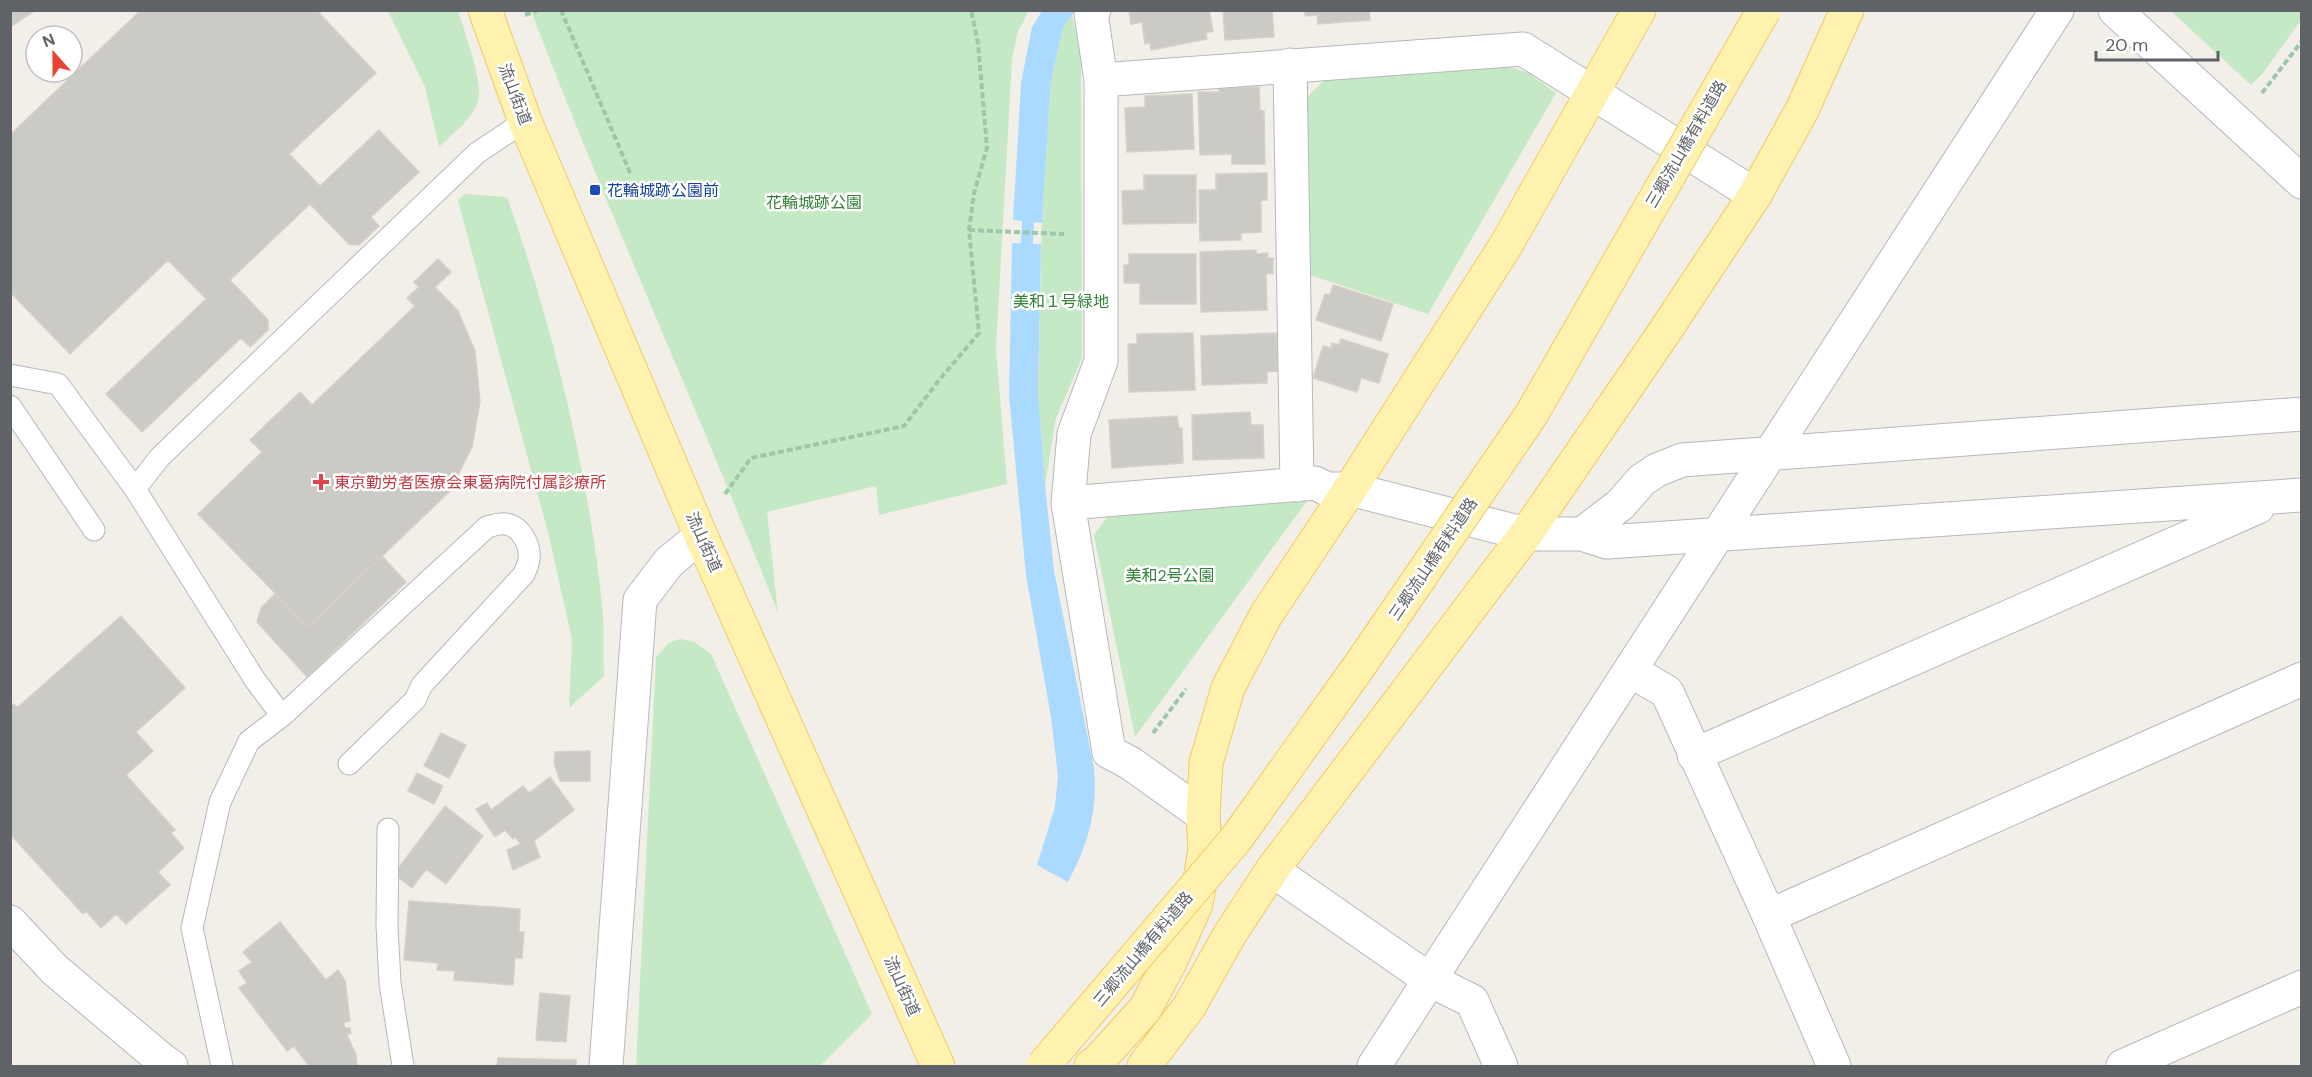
<svg xmlns="http://www.w3.org/2000/svg" width="2312" height="1077" font-family="'DM Sans','Noto Sans JP',sans-serif">
<rect width="100%" height="100%" fill="#f1efe8"/>
<!-- green -->
<path fill="#c5e8c5" d="M388,11H458C464,31 484,83 478,101C473,119 452,134 439,147L425,87Z
M531,11H1029L1018,31L1012,58L996,349L1007,484L879,515L876,486L767,512L778,613C699,411 608,213 531,11Z
M2171,11H2301V20L2263,73L2251,85Z
M1072,15L1081,54L1082,358L1056,418L1045,485L1038,393L1042,223L1051,80L1063,27Z
M1504,65L1528,73L1556,93L1428,314L1310,275L1305,100L1327,77Z
M465,194L507,197C552,324 588,470 602,604C605,628 603,652 604,676L569,708L572,639L549,536L458,201Z
M1309,498L1135,737L1094,535L1110,513Z
M680,639L694,642L711,654L872,1014L820,1066H636L656,657L669,643Z"/>
<!-- water -->
<path fill="#aadaff" d="M1042,11H1075L1063,27L1051,80L1042,223L1013,220L1021,83L1032,27Z
M1012,243L1041,244L1038,393L1045,485L1054,571L1094,768C1098,811 1088,844 1068,882L1037,865L1055,807L1058,776L1051,717L1026,575L1009,395Z"/>
<g fill="none" stroke-linecap="round" stroke-linejoin="round">
<!-- stream -->
<path stroke="#aadaff" stroke-width="12" d="M1026,257L1029,206"/>
</g>
<!-- building -->
<path fill="#cccac5" stroke="#d6d1c6" stroke-width="1.5" d="M10,10H36L10,27Z
M141,10H322L319,13L376,73L289,154L320,186L379,130L419,172L371,217L379,226L359,245L349,244L310,204L230,280L268,320V330L250,347L241,338L142,432L106,394L206,299L168,260L70,354L10,292V135Z
M1129,10H1209L1213,31L1206,33L1207,39L1151,50L1150,43L1145,44L1142,22L1131,24Z
M1223,10H1272L1274,37L1225,40Z
M1305,10H1369L1370,20L1318,24L1317,15L1305,16Z
M1259,87L1260,110L1264,111L1265,164H1232V154L1200,155L1198,92H1219V88Z
M1192,94L1194,149L1127,152L1125,108L1145,107V96Z
M1267,173V200H1261V232L1241,233V240L1200,241L1199,190H1216V174Z
M1144,175H1196V223L1123,224L1122,191L1144,190Z
M1256,250V254L1268,253L1267,258H1273V273L1266,274L1267,310L1201,312L1200,252Z
M1129,254H1196V304H1140V283H1124V265H1129Z
M438,259L451,272L435,287L458,311L475,351L480,402L472,447L450,491L308,627L198,514L262,452L250,440L300,392L312,405L415,306L407,298L419,287L414,282Z
M1333,285L1393,304L1381,341L1316,320L1325,294L1330,295Z
M1193,333L1195,390L1129,392L1128,344H1137V334Z
M1276,333L1278,371L1267,372V383L1202,385L1201,336Z
M1341,339L1388,354L1379,383L1361,378L1357,392L1313,378L1323,346L1331,348L1332,343L1339,345Z
M1250,412L1251,425H1263L1264,458L1193,460L1192,415Z
M1177,416L1179,428H1182L1183,463L1112,468L1109,420Z
M382,556L406,582L307,677L257,622L261,608L275,594L308,627Z
M121,616L185,688L136,732L153,751L126,775L175,830L171,833L184,848L158,872L170,885L126,924L116,914L101,928L86,911L83,914L10,834V703L18,707Z
M441,733L466,745L449,778L424,766Z
M590,751V781H560L554,763L555,752Z
M417,773L443,786L434,804L408,791Z
M550,777L574,810L534,841L540,857L513,870L507,850L521,844L515,837L513,839L505,830L495,837L476,809L487,803L491,810L523,786L529,793Z
M445,806L483,836L446,884L426,869L412,888L394,874Z
M409,901L520,909L519,932H524L522,958H515L513,985L454,980L455,971L437,970L438,963L404,960Z
M280,922L326,980L338,970L345,981L350,1021L343,1023L345,1028H350L351,1033L347,1035L356,1055L357,1066H309L294,1046L287,1051L239,988L247,983L239,971L252,962L243,952Z
M540,993L570,996L566,1042L536,1040Z
M498,1058L576,1060V1066H497Z"/>
<g fill="none" stroke-linecap="round" stroke-linejoin="round">
<defs>
<path id="lane" d="M10,375L58,384L135,489L255,680L282,716L249,741L220,802L192,928L222,1066
M10,406L94,530
M135,489L160,457L477,153L525,121
M282,716L487,527C491,526 496,524 501,524C519,522 531,544 529,560C528,565 526,570 524,574L422,685L415,700L349,764
M388,829L387,926L390,983L403,1066"/>
<path id="street" d="M1094,10L1091,14L1101,80V361L1074,434L1068,503L1109,752L1130,763L1203,815
M1290,65L1297,485
M1101,80L1523,49L1755,195
M1068,503L1315,483L1327,489H1350L1526,534H1582L1607,542L2302,495
M1582,534L1620,505L1642,480L1657,470L1682,460L2302,414
M1631,671L1667,692L1769,916L1834,1066
M1694,755L2258,507
M1272,870L1430,980L1472,1001L1501,1066
M1769,916L2302,679
M10,922L55,970L162,1060L171,1066
M1374,1066L2057,10
M2123,1066L2302,987"/>
<path id="secondary" d="M2115,10L2302,182
M606,1066L640,600L669,562L701,536"/>
<path id="primary" d="M485,10L525,121L701,536L938,1066
M1091,1066L1098,1061L1145,1009L1171,960L1196,904L1205,849L1203,815L1206,763L1228,688L1266,615L1350,489L1506,245L1639,10
M1144,1066L1189,1007L1230,934L1272,870L1526,534L1663,334L1755,195L1802,110L1847,10"/>
</defs>
<!-- lane casing -->
<use href="#lane" stroke="#b5b8bc" stroke-width="23"/>
<!-- street casing -->
<use href="#street" stroke="#b5b8bc" stroke-width="35"/>
<!-- secondary casing -->
<use href="#secondary" stroke="#b6babf" stroke-width="35"/>
<!-- primary casing -->
<use href="#primary" stroke="#f2c960" stroke-width="35"/>
<!-- path -->
<path stroke="#9cc7a9" stroke-width="4" stroke-dasharray="6 3" stroke-linecap="butt" d="M561,10L631,175
M525,15L539,10
M2262,93L2302,41
M969,230L1064,234
M725,494L751,458L904,426L940,379L979,333L969,230L974,193L987,148L978,43L971,10
M1153,733L1186,689"/>
<!-- lane -->
<use href="#lane" stroke="#fff" stroke-width="21"/>
<!-- street -->
<use href="#street" stroke="#fff" stroke-width="33"/>
<!-- secondary -->
<use href="#secondary" stroke="#fff" stroke-width="33"/>
<!-- primary -->
<use href="#primary" stroke="#fff2af" stroke-width="33"/>
<defs>
<path id="primary-bridge" d="M1043,1066L1236,839L1360,665L1531,415L1764,10"/>
</defs>
<!-- primary-bridge casing -->
<use href="#primary-bridge" stroke="#f2c960" stroke-width="35" stroke-linecap="butt"/>
<!-- primary-bridge -->
<use href="#primary-bridge" stroke="#fff2af" stroke-width="33"/>
</g>
<!-- markers -->
<rect fill="#1a4fb4" stroke="#fff" stroke-width="2" x="589" y="184" width="12" height="12" rx="3"/>
<path fill="#e0444e" stroke="#fff" stroke-width="2" d="M318 473h6v6h6v6h-6v6h-6v-6h-6v-6h6z"/>
<g text-anchor="middle" dominant-baseline="central" stroke-width="5" stroke-linejoin="round" paint-order="stroke">
<!-- street labels -->
<g font-size="16" fill="#5f6368" stroke="#fff">
<text transform="translate(515 94) rotate(69)">流山街道</text>
<text transform="translate(1686 144) rotate(-60)">三郷流山橋有料道路</text>
<text transform="translate(704 542) rotate(66)">流山街道</text>
<text transform="translate(1433 559) rotate(-56)">三郷流山橋有料道路</text>
<text transform="translate(1143 949) rotate(-50)">三郷流山橋有料道路</text>
<text transform="translate(902 986) rotate(66)">流山街道</text>
</g>
<!-- transit labels -->
<g font-size="16" fill="#164399" stroke="#fff" text-anchor="start">
<text x="607" y="190">花輪城跡公園前</text>
</g>
<!-- park labels -->
<g font-size="16" fill="#348238" stroke="#fff">
<text x="814" y="202">花輪城跡公園</text>
<text x="1061" y="301">美和１号緑地</text>
<text x="1170" y="575">美和2号公園</text>
</g>
<!-- health labels -->
<g font-size="16" fill="#be3a42" stroke="#fff" text-anchor="start">
<text x="334" y="482">東京勤労者医療会東葛病院付属診療所</text>
</g>
</g>
<!-- border -->
<rect width="2312" height="1077" fill="none" stroke="#5f6368" stroke-width="24"/>
<!-- north arrow -->
<g transform="translate(54 54) rotate(339)"><circle r="28" fill="#ffffff" stroke="#bfc1c3" stroke-width="1.5"/>
<path d="M0-4.5L10 22L0 15L-10 22Z" fill="#ea4335"/>
<text y="-9" font-size="16" font-weight="bold" text-anchor="middle" fill="#5f6368">N</text>
</g>
<!-- scale -->
<path d="M2096 51v9h122v-9" fill="none" stroke="#5f6368" stroke-width="3"/>
<text x="2105" y="51" font-size="18" fill="#5f6368" stroke="#ffffff" stroke-width="4.5" paint-order="stroke">20 m</text>
</svg>
